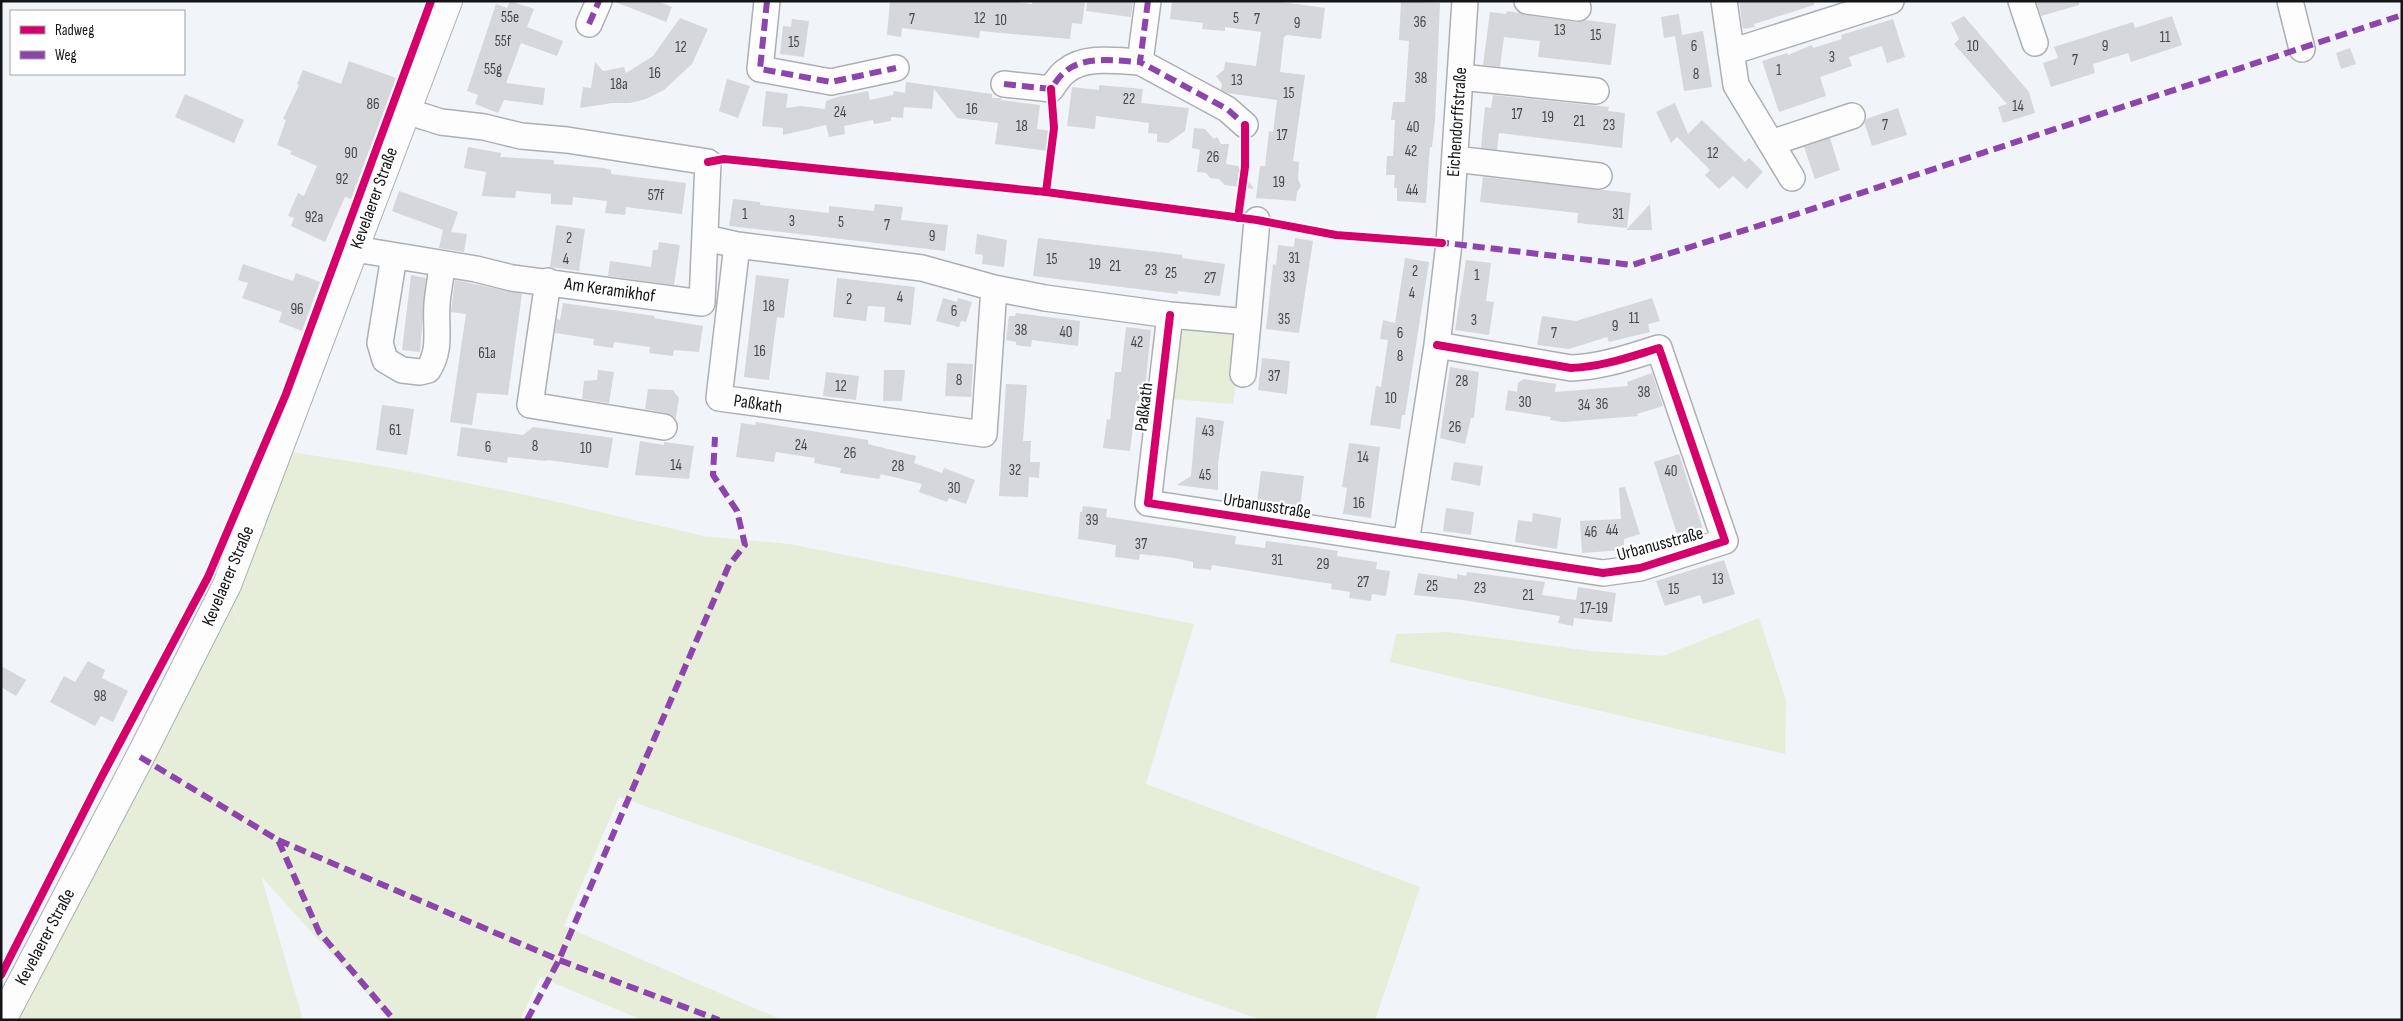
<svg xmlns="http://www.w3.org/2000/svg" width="2403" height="1021" font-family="'Sofia Sans Condensed',sans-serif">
<rect width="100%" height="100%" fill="#f1f4f8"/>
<!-- green -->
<path fill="#e6edd9" d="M1193,322L1237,332L1241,352L1233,404L1172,399L1180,333Z
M278,450L392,468L536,497L703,536L789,544L1194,624L1146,784L1420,887L1375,1020H1262L619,797L564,926L782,1020H642L540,977L520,1020H391L261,876L303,1020H14L225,584L242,633L227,585Z
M1759,618L1786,700L1785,754L1390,662L1396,634L1448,632L1591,651L1663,656Z"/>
<!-- building -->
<path fill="#d5d7db" d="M510,1L534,9L527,27L563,41L557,56L521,43L506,83L545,88L543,105L504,100L498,113L475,104L478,95L467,91L496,4L507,8Z
M613,1H657L672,7L666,22Z
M890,1H1009L1032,4V1H1071L1085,3L1082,24L1072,23L1070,39L980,31L979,38L902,28L901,37L887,35Z
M1087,1H1133L1131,17L1086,11Z
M1172,1H1274L1325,8L1321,39L1287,35L1284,37L1280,72L1305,75L1293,161L1299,162L1298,179L1301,186L1297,192L1296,201L1256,198L1260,166H1265L1269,131L1273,132L1277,100L1227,93L1221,90L1222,84L1216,76L1224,70L1225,62L1256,66L1261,32L1225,27V31L1202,29L1203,23L1170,19Z
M1401,1L1440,3L1435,121L1432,147H1430L1429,158L1426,203L1397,201V188H1394L1395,175H1386L1387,156H1393L1395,120H1391L1393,102H1405L1409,41L1399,40Z
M1739,1H1814V5L1754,24L1755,27L1743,29Z
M2036,1H2079V5L2041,16Z
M1507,11L1576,22L1585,20L1616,24L1611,65L1538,57L1540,41L1504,37L1500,67L1483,65L1490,12L1506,14Z
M1679,14L1682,35L1703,31L1712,87L1684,91L1675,36L1664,38L1661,17Z
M1964,16L2029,92L2035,113L2003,123L1998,107L2007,104L1954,44L1959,39L1951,23Z
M2172,16L2182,45L2131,62L2128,53L2093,64L2095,73L2051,87L2043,63L2058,58L2054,47L2133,22L2135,28Z
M680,18L708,29L692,64L664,90L646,99L630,103H612L580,108L583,87L591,88L595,62L603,71L624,67L626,73L653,56Z
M792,19L809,21L804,57L780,54L783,26L791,27Z
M1893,19L1905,57L1887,63L1882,46L1849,57L1852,66L1820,77L1826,96L1779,112L1762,61L1787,53L1788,55L1812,45L1813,48L1842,39L1841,35Z
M2350,48L2356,64L2341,69L2336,53Z
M349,61L396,78L351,199L345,197L325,242L291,226L294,218L288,216L298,193L304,196L317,166L290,154L292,151L277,145L286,120L283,119L299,85L297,84L303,70L341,84Z
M727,79L750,86L738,118L719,111Z
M906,82L992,94V98H1001V100L1040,105L1037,129L1051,131L1048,151L995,144L998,123L957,118L934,89L932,109L904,107L903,118L891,117V121L874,124L873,120L844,126L845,134L829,137L826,125L783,135V128L762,126L766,91L788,94L786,108L800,106L825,109L826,101L837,97L868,91L870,100L893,95L894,91L905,93Z
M1099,85L1143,89L1141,103L1189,108L1185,131L1168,143L1157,142V134L1148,133L1149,123L1096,116L1095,129L1067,126L1072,87L1099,90Z
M185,94L244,120L234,143L175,117Z
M1493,95L1609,107L1608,111L1625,113L1622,148L1499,133L1497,150L1481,148L1485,107L1491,108Z
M1675,103L1688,134L1702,120L1745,162L1749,158L1763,172L1747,189L1733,176L1719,189L1705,175L1710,170L1677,137L1671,143L1656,112Z
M1898,108L1907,135L1872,146L1864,122L1866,119Z
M1194,128L1205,129L1214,139L1217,137L1221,144H1229L1226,164L1238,166L1254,189L1225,185L1219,179L1210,178L1206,173L1197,172L1200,150L1192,148Z
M1830,138L1840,170L1815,179L1804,147Z
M468,147L501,153L500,157L554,160V164L604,168L611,170V174L686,183L682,214L626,207L625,215L605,213L607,201L573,197L572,205L551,204V194L516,191L515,198L482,196L486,172L464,168Z
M1483,177L1631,193L1627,228L1577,223L1578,213L1480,202Z
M399,191L458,212L451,232L467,234L464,252L439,248L443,230L392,211Z
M733,199L760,202V205L829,213V206L874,211L875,204L903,207L901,220L948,225L945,251L729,226Z
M1650,204L1652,230H1626Z
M556,225L585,229L579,271L550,267Z
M977,234L1007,240L1004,267L982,264L983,255L975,254Z
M1038,238L1183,255L1182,258L1225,264L1220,296L1178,291V294L1033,276Z
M1295,238L1313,241L1299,333L1266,329L1273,264L1276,265L1278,245L1294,247Z
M659,242L680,245L674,285L608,276L610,261L651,267L653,250H658Z
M1405,258L1429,262L1405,415H1402L1400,429L1370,425L1376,386L1381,387L1388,340L1380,339L1383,320L1395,323Z
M1466,260L1491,263L1486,301L1494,302L1489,335L1455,330Z
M243,264L293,281L296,273L320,282L302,331L279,322L282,312L242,298L248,283L238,280Z
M411,275L426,278L420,352L402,350Z
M756,275L789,279L784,318L777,317L769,380L744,377Z
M837,278L915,287L911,325L884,322L885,307L868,306L866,321L833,317Z
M455,280L522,294L508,395L477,393L472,425L450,422L466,314L451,312Z
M943,298L957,302L958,298L972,302L966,322L961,321L959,327L936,321Z
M1652,298L1660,321L1648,324L1650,332L1609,342L1607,337L1569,349L1537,345L1542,316L1576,321Z
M563,303L655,316L654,318L703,326L699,352L674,350L673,356L649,353L650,347L614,342L613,348L593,345L594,339L555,333L557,319L560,320Z
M1016,313L1080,321L1078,346L1032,340L1031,347L1016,345V342L1006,340L1009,316H1015Z
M1126,327L1151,330L1144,401H1136L1130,451L1103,448L1107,419L1110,420L1115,372H1121Z
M1262,358L1290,361L1287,394L1258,390Z
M947,363L973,364L971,397L945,396Z
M1450,367L1479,372L1474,418H1471L1465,444L1440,438Z
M598,370L614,372L609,403L582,399L584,381L597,380Z
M884,370H905L902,401H883Z
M826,372L859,376L856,400L823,396Z
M1652,373L1663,406L1637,414L1638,416L1563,422L1550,420L1551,417L1505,410L1508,390L1517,392L1518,383L1524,379L1556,384L1555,392L1628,386L1627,382Z
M1006,384L1027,385L1023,441H1031L1030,462H1040L1039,478L1029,477L1028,497L999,496Z
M648,389L673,390L679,398L676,418L666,413L645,409Z
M382,405L414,409L407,455L376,450Z
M1196,417L1224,421L1218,464V490L1177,485L1191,476Z
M756,422L868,440V444L916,456L914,463L942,473L944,468L975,480L966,504L949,498L947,502L919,492L922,484L881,474L879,479L840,473L841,468L814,463L815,458L776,452L774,462L736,457L741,423L755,425Z
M461,427L523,435L533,427L613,438L608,468L547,460V461L508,457L507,463L457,456Z
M640,441L664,445V442L694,446L689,479L635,475Z
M1349,443L1380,447L1371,518L1343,514L1347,488L1342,487Z
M1679,454L1703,529L1678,537L1654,462Z
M1454,462L1483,466L1480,486L1451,480Z
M1261,471L1304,476L1300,508L1257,502Z
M1625,487L1640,534L1624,539V550L1582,553L1580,521L1621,519L1619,488Z
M1083,506L1107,509L1106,517L1236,536L1235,544L1265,548L1266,541L1312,547L1338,551L1337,556L1377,562L1376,569L1390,571L1386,596L1372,594L1371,601L1349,598L1350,592L1331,589L1332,584L1212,565L1211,570L1193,568V562L1175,558L1140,554L1139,560L1115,557L1116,545L1078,539L1080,512H1082Z
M1446,508L1474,512L1471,535L1443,531Z
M1533,513L1561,518L1557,549L1515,542L1518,520L1532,522Z
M1724,560L1735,594L1703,604L1700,595L1665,606L1656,581Z
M1467,572L1545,582L1542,595L1576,600L1578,587L1616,593L1612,622L1574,618L1573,626L1558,623L1560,616L1463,600L1414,595L1418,573L1457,579V574L1466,576Z
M88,661L105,670L102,678L128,691L113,722L101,716L95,726L50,702L64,676L75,682Z
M1,666L26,680L16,696L1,687Z"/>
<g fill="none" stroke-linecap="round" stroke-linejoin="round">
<defs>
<path id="minor" d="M767,1L760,69L831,82L896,68
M1148,1L1140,62L1227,109L1245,125
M1527,1L1578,8
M1724,1L1736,85L1792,178
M2021,1L2035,43
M2290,1L2302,49
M589,24L599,1
M1731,52L1891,1
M1460,77L1596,91
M1004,84L1051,89C1055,83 1060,75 1066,71C1085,55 1118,61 1140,62
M1771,143L1852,116
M1455,159L1599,176
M706,238L737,245L922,268L994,288L1045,298L1170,315L1248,322L1243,374
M737,245L719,398L984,434L994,288
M355,249L476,269L512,278L702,303L708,162L567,140L521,136L484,127L441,122L406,111
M394,256L380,343L385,360L402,370L420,372L428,370C442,349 435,328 437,304C438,291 441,278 442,264
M548,281L530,405L664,427
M1170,315L1148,503L1603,573L1640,568L1725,541L1659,348C1629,357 1602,367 1571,368L1437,345
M1248,322L1257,220
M1406,543L1437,345L1449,243L1465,1"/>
<path id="major" d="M2,1020L140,757L227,585L448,1"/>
</defs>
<!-- minor casing -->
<use href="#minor" stroke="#adafb2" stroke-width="28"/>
<!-- major casing -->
<use href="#major" stroke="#adafb2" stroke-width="30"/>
<!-- minor -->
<use href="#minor" stroke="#fdfdfe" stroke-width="25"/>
<!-- major -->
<use href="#major" stroke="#fdfdfe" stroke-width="28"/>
<!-- quiet -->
<path stroke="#8e44ad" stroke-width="6" stroke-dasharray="12 6" stroke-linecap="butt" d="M767,1L760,69L831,82L896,68
M1148,1L1140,62L1227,109L1245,125V129
M589,24L599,1
M1004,84L1051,89C1055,83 1060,75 1066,71C1085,55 1118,61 1140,62
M1437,242L1632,265L1800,213L2402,15
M140,757L278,840L319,932L394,1020
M278,840L559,960L719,1020
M527,1020L559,960L729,565L745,545L737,511L713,475L715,437"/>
<defs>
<path id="cycleway" d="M708,162L724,159L1046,192L1257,220L1336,235L1442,243
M1046,192L1054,128L1051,89
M1238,218L1245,167V125
M1170,315L1148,503L1603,573L1640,568L1725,541L1659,348C1629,357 1602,367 1571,368L1437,345
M1,975L101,778L208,577L286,394L431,1"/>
</defs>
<!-- cycleway casing -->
<use href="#cycleway" stroke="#fff" stroke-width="11"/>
<!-- cycleway -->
<use href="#cycleway" stroke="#d6006c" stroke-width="8"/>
</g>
<g text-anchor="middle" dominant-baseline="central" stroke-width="4.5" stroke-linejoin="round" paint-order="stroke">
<!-- number labels -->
<g font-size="15" fill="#444648">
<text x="510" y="17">55e</text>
<text x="980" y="18">12</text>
<text x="1236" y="18">5</text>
<text x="912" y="19">7</text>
<text x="1257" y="19">7</text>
<text x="1001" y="20">10</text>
<text x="1420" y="22">36</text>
<text x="1297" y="23">9</text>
<text x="1560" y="30">13</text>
<text x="1596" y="35">15</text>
<text x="2165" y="37">11</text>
<text x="503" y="41">55f</text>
<text x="794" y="42">15</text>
<text x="1694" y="46">6</text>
<text x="1973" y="46">10</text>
<text x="2105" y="46">9</text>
<text x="681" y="47">12</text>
<text x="1832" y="57">3</text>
<text x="2075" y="60">7</text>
<text x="493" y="69">55g</text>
<text x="1779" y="70">1</text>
<text x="655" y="73">16</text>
<text x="1696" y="74">8</text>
<text x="1421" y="78">38</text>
<text x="1237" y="80">13</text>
<text x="619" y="84">18a</text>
<text x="1289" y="93">15</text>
<text x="1129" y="99">22</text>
<text x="373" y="104">86</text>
<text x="2018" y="106">14</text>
<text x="972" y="109">16</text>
<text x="840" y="112">24</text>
<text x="1517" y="114">17</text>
<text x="1548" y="117">19</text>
<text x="1579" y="121">21</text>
<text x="1609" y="125">23</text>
<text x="1885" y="125">7</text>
<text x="1022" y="126">18</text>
<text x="1413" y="127">40</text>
<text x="1282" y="135">17</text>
<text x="1411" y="151">42</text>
<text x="351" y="153">90</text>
<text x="1713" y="153">12</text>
<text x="1213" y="157">26</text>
<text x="342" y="179">92</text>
<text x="1279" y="182">19</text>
<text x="1412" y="190">44</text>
<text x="656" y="195">57f</text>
<text x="745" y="214">1</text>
<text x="1618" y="214">31</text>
<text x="314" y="217">92a</text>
<text x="792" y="221">3</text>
<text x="841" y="222">5</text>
<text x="887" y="225">7</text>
<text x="932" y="236">9</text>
<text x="569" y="238">2</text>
<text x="1294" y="258">31</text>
<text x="566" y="259">4</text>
<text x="1052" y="259">15</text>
<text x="1095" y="264">19</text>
<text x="1115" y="266">21</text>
<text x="1151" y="270">23</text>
<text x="1415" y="271">2</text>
<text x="1171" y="273">25</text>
<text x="1477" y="275">1</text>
<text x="1289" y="277">33</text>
<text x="1210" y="278">27</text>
<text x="1412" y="293">4</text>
<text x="900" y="297">4</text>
<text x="849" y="299">2</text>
<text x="769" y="306">18</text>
<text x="297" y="309">96</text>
<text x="954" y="311">6</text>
<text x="1634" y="318">11</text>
<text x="1284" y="319">35</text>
<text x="1474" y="320">3</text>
<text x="1615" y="326">9</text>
<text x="1021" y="330">38</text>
<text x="1066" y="332">40</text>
<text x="1400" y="333">6</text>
<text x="1554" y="333">7</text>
<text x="1137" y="342">42</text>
<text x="760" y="351">16</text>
<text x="487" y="353">61a</text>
<text x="1400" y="356">8</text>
<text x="1274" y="376">37</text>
<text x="959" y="380">8</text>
<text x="1462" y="381">28</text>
<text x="841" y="386">12</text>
<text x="1644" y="392">38</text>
<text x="1391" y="398">10</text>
<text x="1525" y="402">30</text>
<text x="1602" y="404">36</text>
<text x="1584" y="405">34</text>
<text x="1455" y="427">26</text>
<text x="395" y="430">61</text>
<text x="1208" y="431">43</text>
<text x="801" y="445">24</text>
<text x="535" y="446">8</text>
<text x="488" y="447">6</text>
<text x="586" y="448">10</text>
<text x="850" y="453">26</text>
<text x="1363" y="457">14</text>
<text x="676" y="465">14</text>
<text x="898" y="466">28</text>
<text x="1015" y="470">32</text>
<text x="1671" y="471">40</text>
<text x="1205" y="475">45</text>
<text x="954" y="488">30</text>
<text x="1359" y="503">16</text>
<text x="1092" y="520">39</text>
<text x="1612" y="530">44</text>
<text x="1591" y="532">46</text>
<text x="1141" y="544">37</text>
<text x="1277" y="560">31</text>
<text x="1323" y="564">29</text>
<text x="1718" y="579">13</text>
<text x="1363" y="582">27</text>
<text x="1432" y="586">25</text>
<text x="1480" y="588">23</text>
<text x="1674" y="589">15</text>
<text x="1528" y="595">21</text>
<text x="1594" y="608">17-19</text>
<text x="100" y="696">98</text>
</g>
<!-- street labels -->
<g font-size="18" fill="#131517" stroke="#fff">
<text transform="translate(1457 122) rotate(-86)">Eichendorffstraße</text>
<text transform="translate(374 198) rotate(-70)">Kevelaerer Straße</text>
<text transform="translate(610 290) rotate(8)">Am Keramikhof</text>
<text transform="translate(758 404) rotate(8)">Paßkath</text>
<text transform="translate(1144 407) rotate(-83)">Paßkath</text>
<text transform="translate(1267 506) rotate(9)">Urbanusstraße</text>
<text transform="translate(1660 544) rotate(-15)">Urbanusstraße</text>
<text transform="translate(228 576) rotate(-67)">Kevelaerer Straße</text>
<text transform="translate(45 937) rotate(-62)">Kevelaerer Straße</text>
</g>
</g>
<!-- border -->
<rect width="2403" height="1021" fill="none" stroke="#131517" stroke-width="5"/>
<!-- legend -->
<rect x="10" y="10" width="175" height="65" fill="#ffffff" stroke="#a1a1a2"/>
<rect x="20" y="26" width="25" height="8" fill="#d6006c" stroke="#a1a1a2"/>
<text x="55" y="35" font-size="15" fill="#131517">Radweg</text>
<rect x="20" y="51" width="25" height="8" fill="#8e44ad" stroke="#a1a1a2"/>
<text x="55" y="60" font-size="15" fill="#131517">Weg</text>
</svg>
